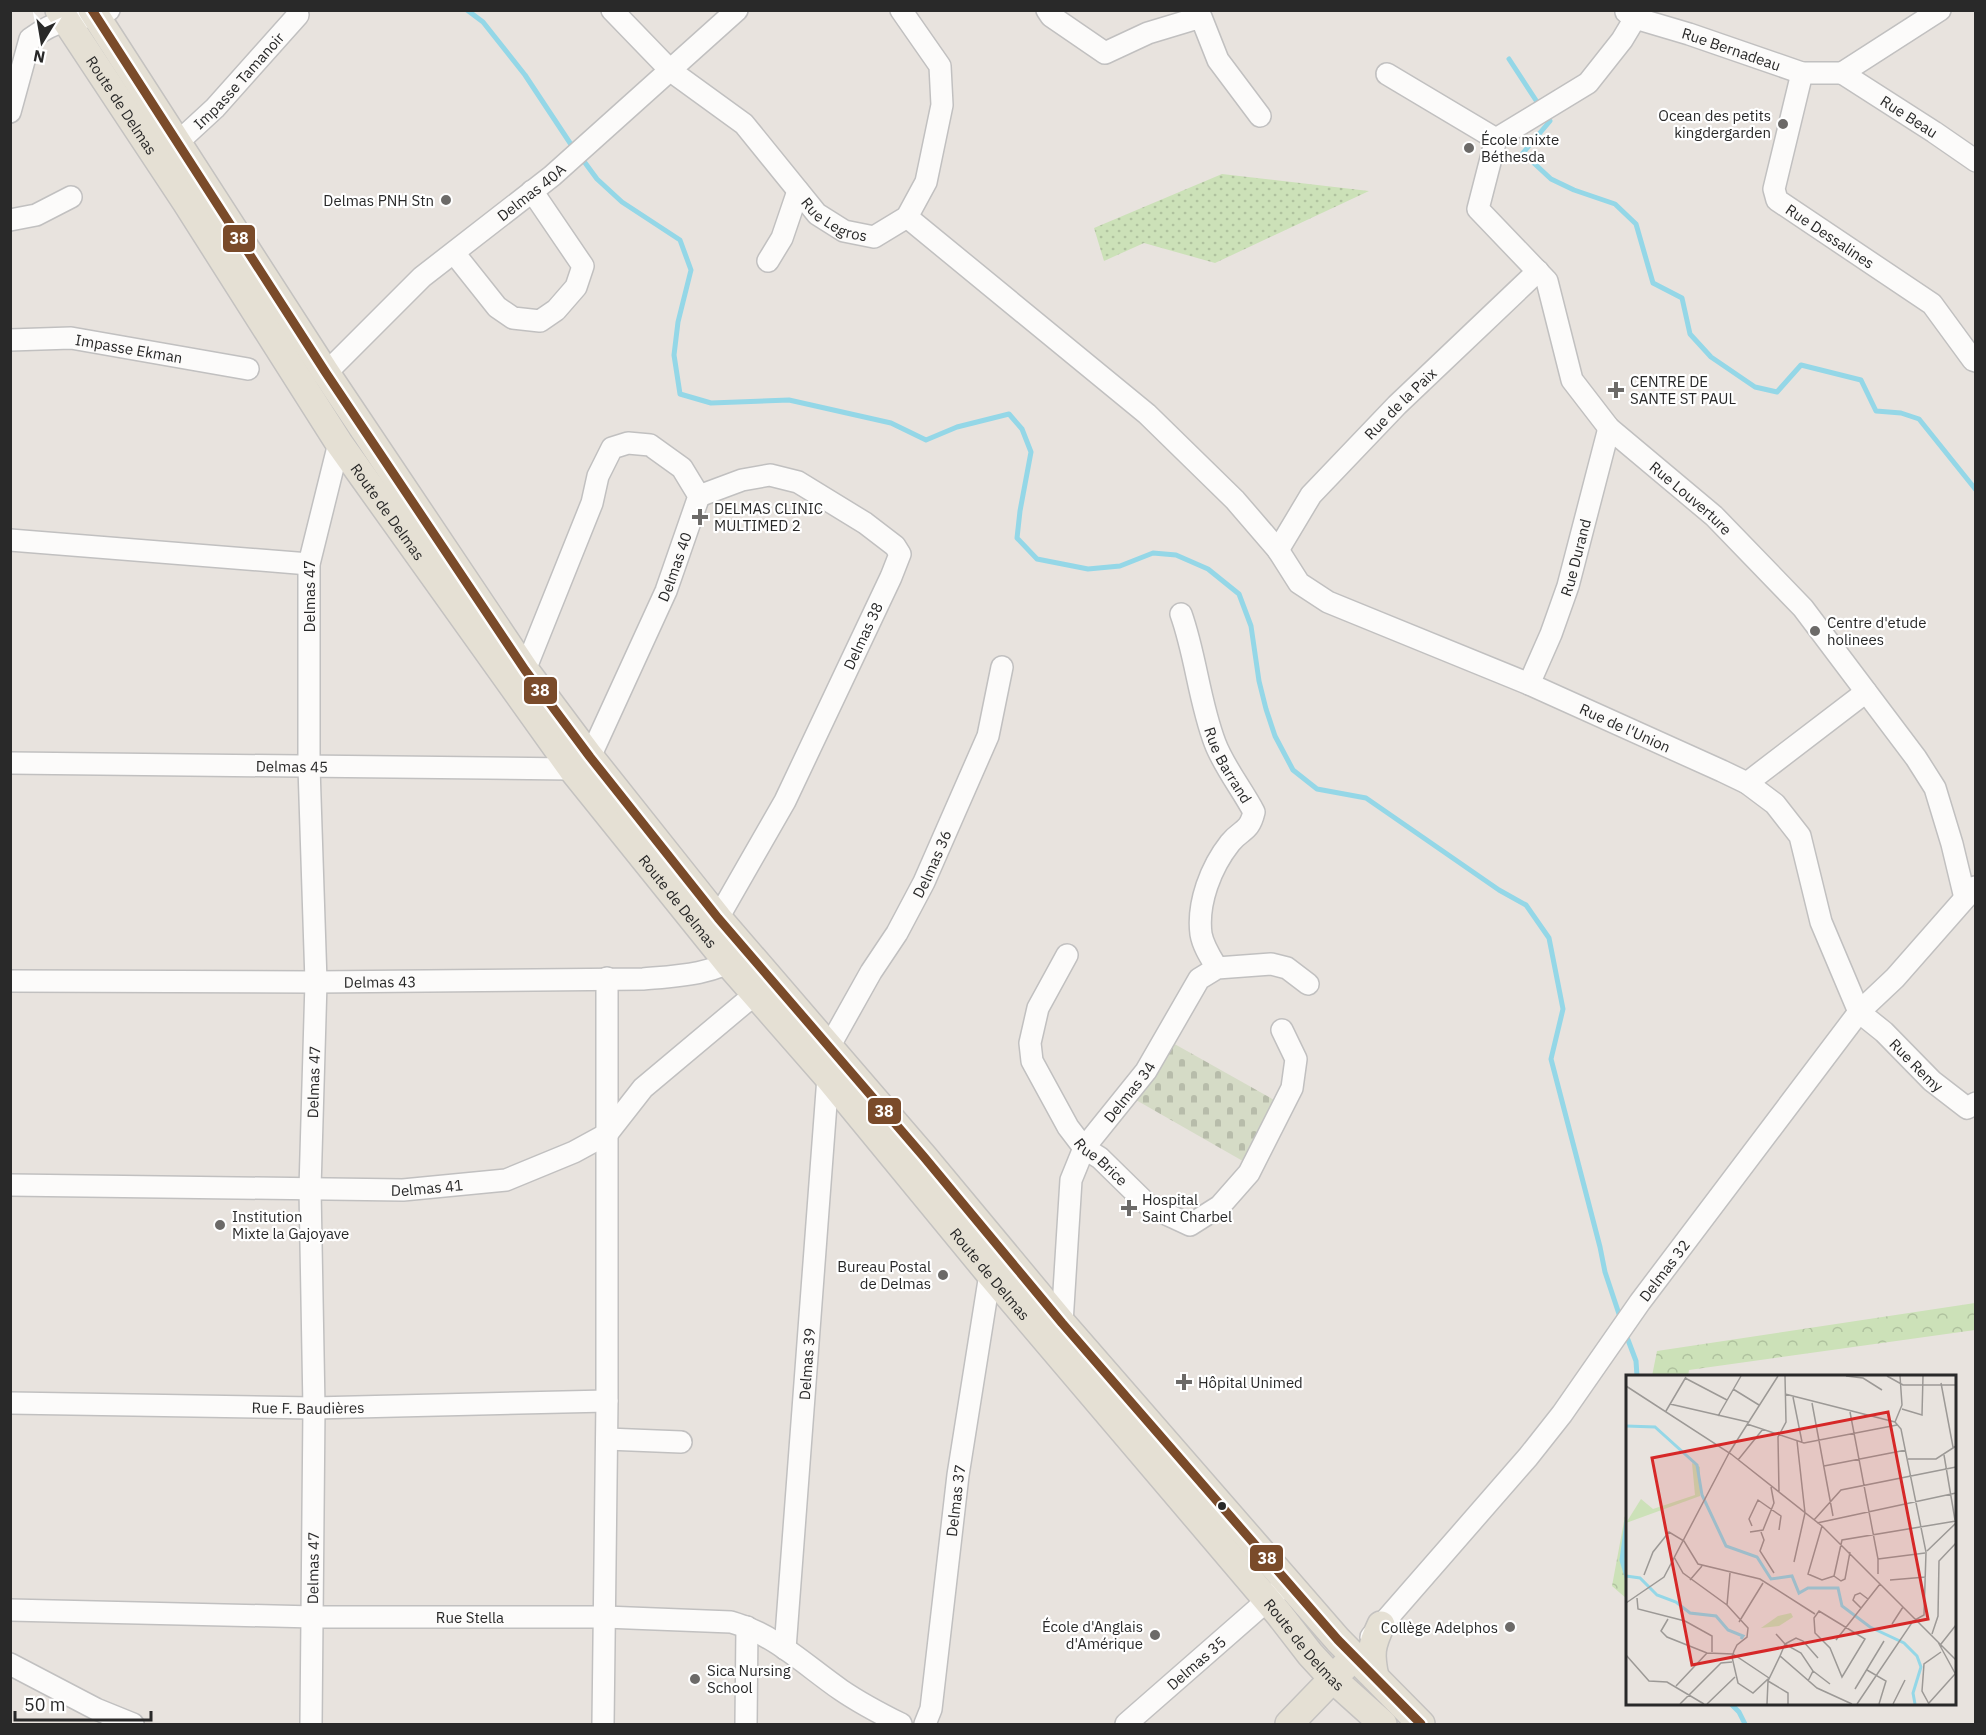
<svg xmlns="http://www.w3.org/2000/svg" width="1986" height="1735" font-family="'IBM Plex Sans',sans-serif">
<defs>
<pattern id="grass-dots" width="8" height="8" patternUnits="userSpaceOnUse" patternTransform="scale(1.5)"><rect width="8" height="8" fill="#cce1b8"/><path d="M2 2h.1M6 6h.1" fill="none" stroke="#afc19e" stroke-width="1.8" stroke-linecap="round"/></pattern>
<pattern id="forest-crowns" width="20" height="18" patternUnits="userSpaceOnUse" patternTransform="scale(1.5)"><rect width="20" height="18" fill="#cce1b8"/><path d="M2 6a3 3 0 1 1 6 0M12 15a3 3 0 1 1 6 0" fill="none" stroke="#afc19e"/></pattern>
<pattern id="cemetery-stones" width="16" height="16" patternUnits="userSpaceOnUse" patternTransform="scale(1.5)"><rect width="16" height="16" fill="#d5dbc6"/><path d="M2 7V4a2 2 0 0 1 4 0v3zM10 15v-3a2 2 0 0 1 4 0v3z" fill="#b7bcaa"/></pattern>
</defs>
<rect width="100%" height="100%" fill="#e8e3de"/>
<!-- grass -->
<path fill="url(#grass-dots)" d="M1222,174L1369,191L1215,263L1144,243L1104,261L1094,228Z"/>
<!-- forest -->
<path fill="url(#forest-crowns)" d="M1975,1303V1330L1689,1370L1688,1376H1652L1657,1351Z
M1627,1505V1599L1612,1586Z"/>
<!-- cemetery -->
<path fill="url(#cemetery-stones)" d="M1171,1042L1276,1101L1248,1164L1136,1100Z"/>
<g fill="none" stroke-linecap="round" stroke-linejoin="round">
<!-- stream -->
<path stroke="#94d7e7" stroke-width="5" d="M467,10L483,22L525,75L574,149
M1509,59L1541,108
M1546,115L1550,121L1523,153L1551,179L1574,190L1615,204L1636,224L1653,283L1682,298L1690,334L1711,357L1755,387L1777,392L1801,365L1861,380L1876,411L1901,413L1919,419L1976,490
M580,156L597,179L622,202L680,240L691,270L678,322L674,355L680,394L711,403L789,400L891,423L926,440L957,427L1009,414L1022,429L1031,452L1020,511L1017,538L1037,559L1088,569L1120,566L1153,553L1176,555L1208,569L1239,594L1251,626L1259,681L1266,709L1275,736L1293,770L1317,789L1366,798L1499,890L1526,905L1549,938L1563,1009L1551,1059L1600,1247L1605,1272L1621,1320
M1625,1332L1636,1361L1637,1376
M1628,1515L1622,1560L1628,1580
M1731,1704L1739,1712L1745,1724"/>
<defs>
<g id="minor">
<path id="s1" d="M612,10L671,71L744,124L817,214L844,231L874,237L907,217L926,182L942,105L940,66L901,10"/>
<path d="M1047,10L1051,16L1105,53L1148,33L1201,17L1218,60L1260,116"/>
<path id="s2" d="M1640,10L1622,40L1588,83L1496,139L1478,209L1547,281L1572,380L1609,428L1714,516L1803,608L1916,758L1935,788L1952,844L1965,898"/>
<path id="s3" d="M1626,12L1635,18L1689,34L1802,73H1842"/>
<path id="s4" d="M1802,73L1774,189L1777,200L1932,304L1973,360L1976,361"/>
<path id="s5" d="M1842,73L1934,132L1976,161"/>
<path d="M1842,73L1940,10"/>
<path d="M1387,74L1496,139"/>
<path d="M10,112L30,39C41,31 52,24 65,21C82,17 93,18 109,10"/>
<path id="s6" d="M177,143L215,108L298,15"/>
<path id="s7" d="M907,217L1147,414L1235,500L1278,550L1299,583L1328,602L1529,684L1722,771L1747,783L1775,804L1800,836L1821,922L1859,1012L1884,1032L1932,1081L1967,1108L1976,1103"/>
<path d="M10,220L36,215L71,197"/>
<path d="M454,253L497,307L513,318L540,321L556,310L576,287L583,266L532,191"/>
<path d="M768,261L782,238L798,191"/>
<path id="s8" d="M10,340L71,338L248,369"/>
<path id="s9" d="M326,373L422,277L552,176L737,10"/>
<path d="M699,496L742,480L770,475L798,482L865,523L895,546L900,554L891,577L785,801L718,918"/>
<path d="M10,540L309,564"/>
<path id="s10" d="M1278,550L1311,495L1397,405L1538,271"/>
<path id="s11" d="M1181,614C1196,656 1199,701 1215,743C1224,767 1242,789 1254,812C1249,833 1241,829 1230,843C1211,867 1197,903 1201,934C1203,946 1211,958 1217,968"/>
<path id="s12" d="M1529,684L1551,634L1568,586L1609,428"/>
<path id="s13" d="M10,763L572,769L590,757L666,591L699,496L682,468L650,445L628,443L612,448L598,476L592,503L525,670"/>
<path d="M1747,783L1866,692"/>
<path id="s14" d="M1067,955L1038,1008L1030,1043L1032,1061L1068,1127L1084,1148L1100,1158L1149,1206L1190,1225L1220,1206L1249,1173L1292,1088L1296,1059L1282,1030"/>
<path id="s15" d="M10,981L316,982L643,979C676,976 712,975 741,956"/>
<path id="s16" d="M10,1185L403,1190L506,1180L574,1152L607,1134L643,1088L767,984"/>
<path id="s17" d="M1062,1323L1071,1180L1084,1148L1146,1071L1199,979L1217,968L1271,964L1287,968L1308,984"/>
<path id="s18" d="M10,1403L314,1408L607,1401"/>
<path d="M607,1439L681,1442"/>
<path id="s19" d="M10,1610L314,1617H605L731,1622C774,1634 805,1665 841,1690C860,1703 881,1714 901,1724"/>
<path id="s20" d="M1371,1637L1528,1457L1562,1414L1640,1302L1859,1012L1895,978L1975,887"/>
<path id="s21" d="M785,1649L828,1077L829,1047L871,972L897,933L924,882L988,736L1002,667"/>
<path d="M10,1664L96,1709L133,1724"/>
<path id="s22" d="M311,1724L314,1408L310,1189L316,982L309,767V564L339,443"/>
<path d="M603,1724L607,1401V978"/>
<path d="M746,1724L747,1627"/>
<path id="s23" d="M925,1724L931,1709L958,1475L990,1274L997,1269"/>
<path id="s24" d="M1126,1724L1278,1591"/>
</g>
<g id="major">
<path id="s25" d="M59,10L186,202L339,443L572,769L729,964L828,1077L990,1274L1279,1614L1310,1654L1334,1680L1383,1724"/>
<path d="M92,10L326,373L525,670L590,757L718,918L924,1157L1062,1323L1338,1640L1421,1724"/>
<path d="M1375,1677C1370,1654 1371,1646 1381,1625"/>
<path d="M1289,1724L1345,1666"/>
</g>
</defs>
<!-- minor casing -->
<use href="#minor" stroke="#c1c0c0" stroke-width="24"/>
<!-- major casing -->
<use href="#major" stroke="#c4c2c0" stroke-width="30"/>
<!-- minor -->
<use href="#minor" stroke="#fcfbfa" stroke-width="21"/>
<!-- major -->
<use href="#major" stroke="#e5e0d4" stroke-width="27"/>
<defs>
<path id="bus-1" d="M92,10L326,373L525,670L590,757L718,918L924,1157L1062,1323L1338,1640L1421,1724"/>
</defs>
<!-- bus-1 casing -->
<use href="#bus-1" stroke="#fff" stroke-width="14"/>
<!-- bus-1 -->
<use href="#bus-1" stroke="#7a4b2a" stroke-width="9"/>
</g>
<!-- markers -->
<g fill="#6c6a68" stroke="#fff" stroke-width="2">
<circle cx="1783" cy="124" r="6"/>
<circle cx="1469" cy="148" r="6"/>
<circle cx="446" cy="200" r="6"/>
<path d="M1613 381h6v6h6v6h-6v6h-6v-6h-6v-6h6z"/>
<path d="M697 508h6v6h6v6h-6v6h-6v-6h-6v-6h6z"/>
<circle cx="1815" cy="631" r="6"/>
<path d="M1126 1199h6v6h6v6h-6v6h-6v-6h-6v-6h6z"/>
<circle cx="220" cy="1225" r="6"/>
<circle cx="943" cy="1275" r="6"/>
<path d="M1181 1373h6v6h6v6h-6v6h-6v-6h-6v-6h6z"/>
<circle cx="1510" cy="1627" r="6"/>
<circle cx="1155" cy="1635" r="6"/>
<circle cx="695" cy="1679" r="6"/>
</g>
<circle fill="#292929" stroke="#fff" stroke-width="2" cx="1222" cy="1506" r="5"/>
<g text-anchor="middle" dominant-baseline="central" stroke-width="4.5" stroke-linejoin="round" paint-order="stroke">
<!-- street labels -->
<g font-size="15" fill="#292929" stroke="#fff">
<text stroke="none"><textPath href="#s3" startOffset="112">Rue Bernadeau</textPath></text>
<text stroke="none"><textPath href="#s6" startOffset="88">Impasse Tamanoir</textPath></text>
<text stroke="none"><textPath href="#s25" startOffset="114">Route de Delmas</textPath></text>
<text stroke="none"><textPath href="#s5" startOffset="80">Rue Beau</textPath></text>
<text stroke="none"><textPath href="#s9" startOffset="274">Delmas 40A</textPath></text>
<text stroke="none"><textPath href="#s1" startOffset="309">Rue Legros</textPath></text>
<text stroke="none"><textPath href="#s4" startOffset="195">Rue Dessalines</textPath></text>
<text stroke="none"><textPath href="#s8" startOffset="120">Impasse Ekman</textPath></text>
<text stroke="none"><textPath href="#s10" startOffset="192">Rue de la Paix</textPath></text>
<text stroke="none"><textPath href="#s2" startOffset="640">Rue Louverture</textPath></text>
<text stroke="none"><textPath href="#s25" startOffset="600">Route de Delmas</textPath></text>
<text stroke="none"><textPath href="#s12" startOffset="135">Rue Durand</textPath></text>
<text stroke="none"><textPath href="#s13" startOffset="792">Delmas 40</textPath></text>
<text stroke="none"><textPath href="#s22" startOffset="1128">Delmas 47</textPath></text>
<text transform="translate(863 636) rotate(-65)">Delmas 38</text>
<text stroke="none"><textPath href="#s7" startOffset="896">Rue de l'Union</textPath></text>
<text stroke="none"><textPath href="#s11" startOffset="159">Rue Barrand</textPath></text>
<text stroke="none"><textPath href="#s13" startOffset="282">Delmas 45</textPath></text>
<text stroke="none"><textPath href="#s21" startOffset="814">Delmas 36</textPath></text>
<text stroke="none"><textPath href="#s25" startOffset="1086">Route de Delmas</textPath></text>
<text stroke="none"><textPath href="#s15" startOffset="370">Delmas 43</textPath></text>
<text stroke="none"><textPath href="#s7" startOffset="1370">Rue Remy</textPath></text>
<text stroke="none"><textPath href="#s22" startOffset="642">Delmas 47</textPath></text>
<text stroke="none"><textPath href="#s17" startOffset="250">Delmas 34</textPath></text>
<text stroke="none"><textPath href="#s14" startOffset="238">Rue Brice</textPath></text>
<text stroke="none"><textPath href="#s16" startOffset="417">Delmas 41</textPath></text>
<text stroke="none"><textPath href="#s20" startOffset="470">Delmas 32</textPath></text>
<text stroke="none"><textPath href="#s25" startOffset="1572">Route de Delmas</textPath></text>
<text stroke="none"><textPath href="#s21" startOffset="286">Delmas 39</textPath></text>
<text stroke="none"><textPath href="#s18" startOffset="298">Rue F. Baudières</textPath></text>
<text stroke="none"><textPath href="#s23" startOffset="226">Delmas 37</textPath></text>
<text stroke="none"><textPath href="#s22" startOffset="156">Delmas 47</textPath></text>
<text stroke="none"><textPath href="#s19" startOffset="460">Rue Stella</textPath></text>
<text stroke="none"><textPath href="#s25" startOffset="2058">Route de Delmas</textPath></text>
<text stroke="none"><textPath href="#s24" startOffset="93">Delmas 35</textPath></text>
</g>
<!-- poi labels -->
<g font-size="15" fill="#292929" stroke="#fff" text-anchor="start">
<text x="1771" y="115" text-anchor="end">Ocean des petits<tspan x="1771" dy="17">kingdergarden</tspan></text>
<text x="1481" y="139">École mixte<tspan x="1481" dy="17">Béthesda</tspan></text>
<text x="434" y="200" text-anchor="end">Delmas PNH Stn</text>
<text x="1630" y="381">CENTRE DE<tspan x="1630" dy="17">SANTE ST PAUL</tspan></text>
<text x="714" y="508">DELMAS CLINIC<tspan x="714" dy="17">MULTIMED 2</tspan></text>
<text x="1827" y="622">Centre d'etude<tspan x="1827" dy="17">holinees</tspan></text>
<text x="1142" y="1199">Hospital<tspan x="1142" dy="17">Saint Charbel</tspan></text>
<text x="232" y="1216">Institution<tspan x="232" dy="17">Mixte la Gajoyave</tspan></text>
<text x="931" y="1266" text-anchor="end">Bureau Postal<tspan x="931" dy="17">de Delmas</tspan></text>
<text x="1198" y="1382">Hôpital Unimed</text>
<text x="1143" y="1626" text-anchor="end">École d'Anglais<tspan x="1143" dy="17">d'Amérique</tspan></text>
<text x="1498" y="1627" text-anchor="end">Collège Adelphos</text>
<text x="707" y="1670">Sica Nursing<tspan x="707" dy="17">School</tspan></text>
</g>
</g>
<!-- overview -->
<g transform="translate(1626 1375)">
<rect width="330" height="330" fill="#e8e3de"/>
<path d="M165,238L167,242L153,251L135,253L152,241Z" fill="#cce1b8"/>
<path d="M66,88L74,92V121L0,148L15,124L27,134L69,120Z" fill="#cce1b8"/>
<path fill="none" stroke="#94d7e7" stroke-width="3" d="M0,51L29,52L71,90L76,120L100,171L131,182L145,204L166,201L173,218L182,213H212L216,231L244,252L278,268L291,281L295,292L287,318L289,329M0,201L14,203L31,220L50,227L64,238L90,241L102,255L117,261L115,264"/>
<path fill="none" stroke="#9c9996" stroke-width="1.5" d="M220,1L237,3L256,15M261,1L277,10H330M59,3L101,25M315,8L327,72M0,11L105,79L196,151L330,285M107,14L133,30M159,19L269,47M167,22L176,67M186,28L207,141M44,29L122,47M276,34L296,40L297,1M40,36L60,2M224,37L252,184V199M92,41L115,1M269,47L276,30L274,1M121,49L178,68L271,50M103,78L152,1M318,80L329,145M282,84H310L330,71M112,85L137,54M198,91L280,75M153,117L152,62L160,47L159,1M188,145L215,115L330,92M191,148L330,118M126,151L123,144L132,125L155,141L153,155M196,151L182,199L196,205L208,201M124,157L137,155L148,128L145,112M135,157L138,165L134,176L148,198M301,176L330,148M224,177L219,204L215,206L208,201L216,165L330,146M252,184L299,178M168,187L179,138L171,66M18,200L27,177L43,157L58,166L72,189L134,204L189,239M64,205L76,191M264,205L300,202M11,223L12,234L59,246L86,261V277M0,228L38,202L103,78M101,230L104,198M235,233L227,225L229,220L234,218L242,224M193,236L239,264L216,302L204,273L189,258L188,243ZM42,244L35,256L41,262L81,278L107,279L143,303L127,318L112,308L106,282L108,276L111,270L121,262L122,253L101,230L57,198L48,182M113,247L137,208M266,249L277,232M150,259L159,269L170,263L177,266L192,283M306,259L312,241L313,186L330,168M210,265L254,209M312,267L330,300M315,269L330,250M0,280L23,306L41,307L78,329M154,281L159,269L175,278L187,296L182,306M241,295L260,306L253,329M187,296L204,309M142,306L162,318V329M50,311L81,278M229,314L258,266M303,328L329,299M54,329L95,288L106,287M81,329L109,302M141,329L142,306L154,281L191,313L226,329M231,329L287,246L298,240L300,177L275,54L269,47M267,329L279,305M303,329L296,316L298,289L315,277"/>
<path fill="#d62828" fill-opacity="0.15" stroke="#d62828" stroke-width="3" d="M262,37L302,244L66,290L26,83Z"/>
<rect width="330" height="330" fill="none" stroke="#292929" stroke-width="3"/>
</g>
<g stroke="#fff" stroke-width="2">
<rect x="222" y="224" width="34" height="29" rx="6" fill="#7a4b2a"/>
<rect x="523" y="676" width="35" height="29" rx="6" fill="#7a4b2a"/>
<rect x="867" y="1097" width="35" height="28" rx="6" fill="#7a4b2a"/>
<rect x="1249" y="1544" width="35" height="28" rx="6" fill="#7a4b2a"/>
</g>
<g font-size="16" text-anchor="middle" font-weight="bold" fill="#fff">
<text x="239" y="244">38</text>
<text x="540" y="696">38</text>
<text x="884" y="1117">38</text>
<text x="1267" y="1564">38</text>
</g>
<!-- border -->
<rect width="1986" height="1735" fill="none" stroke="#292929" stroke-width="24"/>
<!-- north arrow -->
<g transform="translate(42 42) rotate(191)" stroke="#ffffff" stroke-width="4.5" paint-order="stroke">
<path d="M0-4.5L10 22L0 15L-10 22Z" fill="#292929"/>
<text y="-9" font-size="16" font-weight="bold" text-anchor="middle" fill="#292929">N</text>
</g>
<!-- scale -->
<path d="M15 1711v9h136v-9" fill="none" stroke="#292929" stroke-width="3"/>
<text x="24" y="1711" font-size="18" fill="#292929" stroke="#ffffff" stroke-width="4.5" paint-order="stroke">50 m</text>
</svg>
